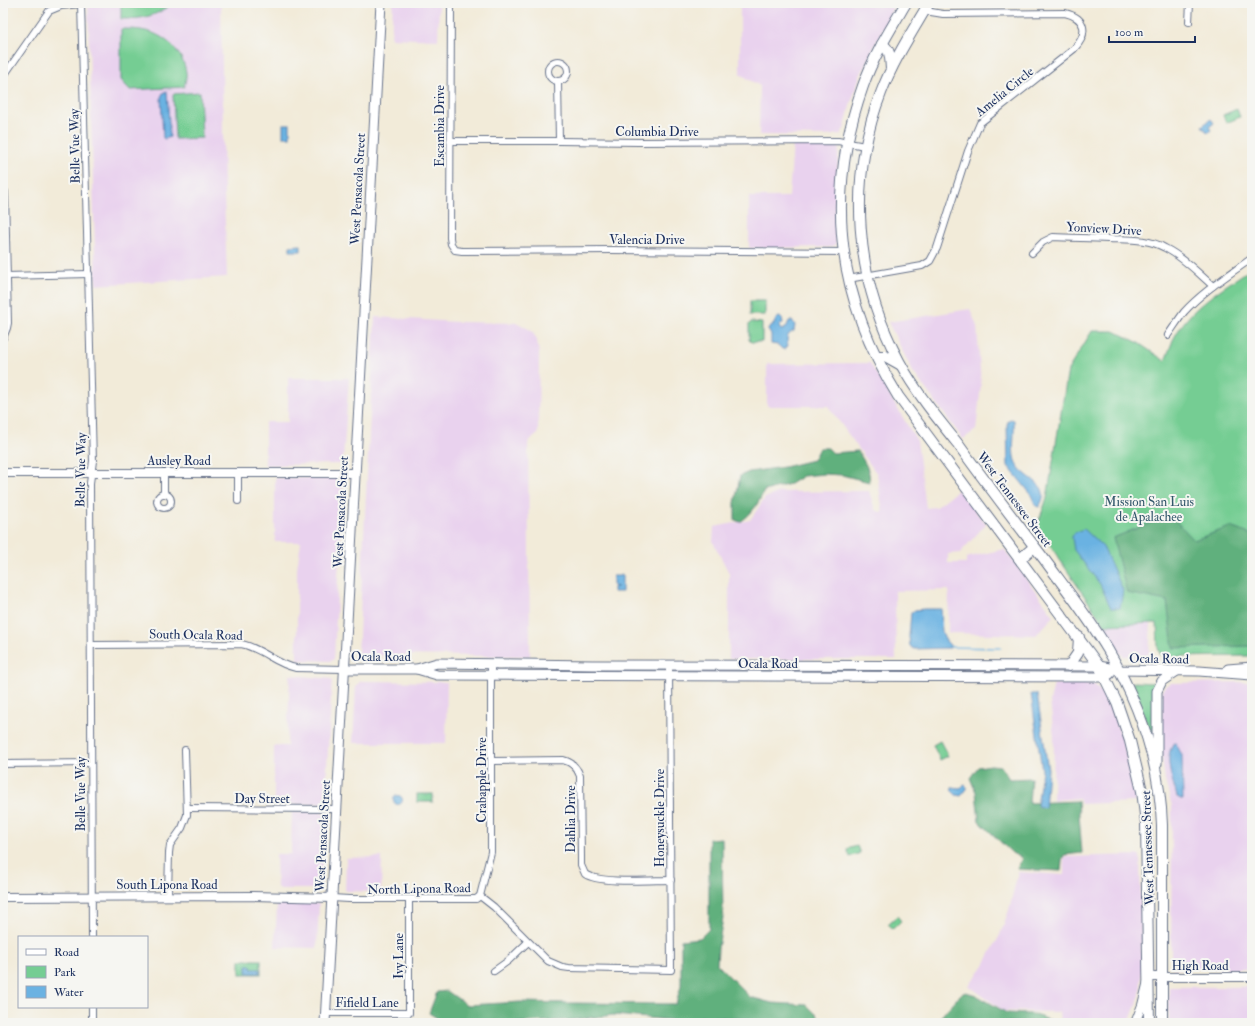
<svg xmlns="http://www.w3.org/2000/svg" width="1255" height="1026" viewBox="0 0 1255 1026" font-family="'IM FELL Double Pica',serif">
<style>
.built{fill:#e9d2ee}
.green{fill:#75cd93;stroke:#487e78}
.forest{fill:#60b07d;stroke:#3e706e}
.water{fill:#6bb2e2;stroke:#4370a0}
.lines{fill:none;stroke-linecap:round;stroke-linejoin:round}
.stream{stroke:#6bb2e2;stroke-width:1.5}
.minor-casing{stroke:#667189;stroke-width:8}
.tertiary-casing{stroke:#667189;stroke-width:10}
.secondary-casing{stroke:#667189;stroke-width:11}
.primary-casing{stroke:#667189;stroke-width:12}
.minor{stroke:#fff;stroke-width:6}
.tertiary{stroke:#fff;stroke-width:8}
.secondary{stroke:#fff;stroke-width:9}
.primary{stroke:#fff;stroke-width:10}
.labels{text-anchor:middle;stroke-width:4;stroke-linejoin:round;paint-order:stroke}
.street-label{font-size:13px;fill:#1b2f5e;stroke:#f6f6f2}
.park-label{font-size:13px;fill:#32566b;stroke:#f6f6f2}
</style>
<rect width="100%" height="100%" fill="#f6f6f2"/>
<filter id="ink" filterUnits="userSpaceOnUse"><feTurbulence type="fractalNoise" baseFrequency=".025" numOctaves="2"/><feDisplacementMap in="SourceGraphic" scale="8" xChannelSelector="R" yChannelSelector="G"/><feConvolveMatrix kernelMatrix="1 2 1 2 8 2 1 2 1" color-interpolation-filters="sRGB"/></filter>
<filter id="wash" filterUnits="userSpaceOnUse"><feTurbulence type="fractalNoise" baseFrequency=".012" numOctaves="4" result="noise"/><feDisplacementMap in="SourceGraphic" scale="16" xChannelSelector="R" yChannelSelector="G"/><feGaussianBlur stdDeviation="0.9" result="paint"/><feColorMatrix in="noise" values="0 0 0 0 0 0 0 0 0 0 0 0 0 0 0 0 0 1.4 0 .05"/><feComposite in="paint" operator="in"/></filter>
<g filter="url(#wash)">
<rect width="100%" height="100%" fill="#f2ebd9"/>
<g class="built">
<polygon points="88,3 221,3 224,196 227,277 96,285"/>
<polygon points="393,3 439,3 438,40 391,38"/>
<polygon points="742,3 895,3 860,76 850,106 845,127 841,134 825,136 759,135 760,86 740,74 740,7"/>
<polygon points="793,143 825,144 836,145 839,148 835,198 836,244 830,247 749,248 749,197 789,197"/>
<polygon points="970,309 977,326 981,385 976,430 963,439 913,372 888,322"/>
<polygon points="375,317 457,322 518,323 532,331 537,340 539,353 538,431 537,435 530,440 528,443 530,656 358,655"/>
<polygon points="870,363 917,441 926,508 936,507 958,490 986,524 960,553 948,554 948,563 966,563 966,558 1004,549 1054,616 1036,635 948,633 949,590 895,591 896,659 729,659 729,573 713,542 714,527 750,520 765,498 780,492 869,491 875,510 883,513 877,474 828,406 767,406 767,364"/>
<polygon points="288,378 349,378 343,460 341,464 265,465 265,422 288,422"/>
<polygon points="275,478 337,478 343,481 334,658 333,660 330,661 297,660 297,568 301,542 275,542"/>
<polygon points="1151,623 1149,653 1145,656 1123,656 1116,649 1104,625"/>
<polygon points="290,675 332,679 325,802 323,803 274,806 274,746 287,746"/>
<polygon points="361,681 447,682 446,743 353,743 356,686"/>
<polygon points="1252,682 1252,969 1177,969 1173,968 1171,965 1172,806 1165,781 1162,756 1162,693 1164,687 1170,683"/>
<polygon points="1054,684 1094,684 1103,694 1114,716 1124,745 1136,802 1081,804 1079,798 1053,800 1054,737 1050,701"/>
<polygon points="292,812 321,812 325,814 321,888 320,889 277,889 276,854 291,854"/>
<polygon points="1140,855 1142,969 1140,995 1129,1023 1060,1023 1059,1012 1004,1011 969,986 984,965 1000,935 1009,910 1018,872 1064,875 1064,857"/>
<polygon points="382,857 381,892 345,891 346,858"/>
<polygon points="278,901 319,904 317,948 275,947 277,904"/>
<rect x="1169" y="987" width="83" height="36"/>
</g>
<g class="green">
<path d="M121 3H172C157 17 141 19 121 19Z"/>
<path d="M121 29C130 29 138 29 146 31 165 35 183 52 186 72 187 76 185 83 184 87L130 90 121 80Z"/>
<polygon points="200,92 202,138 175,139 173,94"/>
<polygon points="1237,109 1240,117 1226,123 1223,115"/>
<path d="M1252 268V656L1165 657 1160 654 1158 648 1157 623 1104 625 1037 526 1047 498 1068 370 1092 331H1114L1137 342 1165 361C1168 354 1170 347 1173 340 1189 307 1223 288 1252 268Z"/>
<rect x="750" y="301" width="15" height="14"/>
<polygon points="751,322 762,323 762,342 751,342 749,340 749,324"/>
<polygon points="1134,682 1155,683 1157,684 1153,739 1132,687 1133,686 1132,683"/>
<polygon points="940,741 948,756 940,760 933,745"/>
<rect x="417" y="794" width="16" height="8"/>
<polygon points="857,846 860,853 850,857 847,849"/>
<polygon points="897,916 901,921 893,929 888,924"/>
<rect x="240" y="960" width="21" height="14"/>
</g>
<g class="forest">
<path d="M819 448H828L833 453 858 451C863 460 872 472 869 482L842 475 824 474 803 476 790 484 764 491C758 504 752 514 740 522L735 520V503L740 476 749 472 784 467 813 460Z"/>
<polygon points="1170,515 1194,540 1230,527 1252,535 1252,646 1173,648 1167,601 1127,593 1113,538"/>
<polygon points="991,765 1001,766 1009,779 1031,778 1029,803 1078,801 1082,853 1064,855 1062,860 1061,871 1017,869 1022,858 1012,853 979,821 976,792 970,778 978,767"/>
<polygon points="722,838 723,918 718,948 717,964 750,997 772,1003 807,1005 825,1023 749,1023 748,1019 701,1016 695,1023 676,1023 671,1020 613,1015 572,1020 510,1023 445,1023 429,1013 437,992 447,991 467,1005 521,1002 566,1003 676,1004 681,986 681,940 700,938 709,929 709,839"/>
<polygon points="966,992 976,995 1007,1013 1031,1014 1053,1021 1054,1022 935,1023 961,994"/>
</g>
<g class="water">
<polygon points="167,92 170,137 165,139 163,138 161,97 163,93"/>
<polygon points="1211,119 1214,123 1209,127 1211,130 1208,133 1202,126"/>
<rect x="283" y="124" width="7" height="13"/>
<polygon points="301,245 301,251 290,251 290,246"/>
<path d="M779 317 782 318 783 323 779 326 780 329 782 330 786 328 789 321H792L795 325 794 331C787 334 786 338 788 346L785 349H782L778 345 771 344V335L768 330 769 327 774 324 776 319Z"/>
<path d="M1011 419 1014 420V423C1015 434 1011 454 1016 463 1025 481 1054 483 1039 507L1036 506 1030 493 1008 466 1007 425 1008 421Z"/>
<polygon points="1084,529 1103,547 1123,590 1120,608 1111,608 1100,584 1074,550 1072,537 1075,532"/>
<polygon points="620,575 622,575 622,592 613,592 613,587 618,587 613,586 613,576 620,576"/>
<path d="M924 609H941C943 622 938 635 950 645V648L914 649 910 646 909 636 911 613 915 610Z"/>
<polygon points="1031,694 1037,694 1048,770 1045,808 1037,806 1042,770"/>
<path d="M1175 742 1182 755 1183 800 1177 797C1173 780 1162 757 1175 742Z"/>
<polygon points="965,785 967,787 967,789 961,796 956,795 951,790 953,787 960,788"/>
<circle cx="398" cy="800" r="4.5"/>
<polygon points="247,965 251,965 251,969 260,969 260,973 247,973"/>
</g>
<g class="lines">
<polyline class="stream" points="950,647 1001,648"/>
</g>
</g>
<g filter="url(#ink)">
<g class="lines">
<g class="minor-casing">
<g id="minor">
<polyline points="81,3 93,461 90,483 92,937"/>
<polyline points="451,3 450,238 451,244 455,250 462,251 611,250 843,252"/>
<polyline points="1189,22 1190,3"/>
<circle cx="558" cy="71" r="10"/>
<polyline points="3,77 49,11 61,6 81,4"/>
<polyline points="558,81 559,141"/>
<polyline points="450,141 559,141 639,142 838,141 865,146"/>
<polyline points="3,187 5,192 8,323 7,328 3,338"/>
<path d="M1032 253 1043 242 1053 237C1071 238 1089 238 1108 239 1127 240 1147 238 1165 248 1183 257 1198 273 1213 286"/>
<polyline points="6,276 89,274"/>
<path d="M848 279 922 266 930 261 937 248 968 151 980 123 1074 49C1089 33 1086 18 1065 13L943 14 925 11"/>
<path d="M1168 335C1173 328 1178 320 1184 312 1203 291 1229 275 1252 258"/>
<polyline points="238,472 238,501"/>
<polyline points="164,473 164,494"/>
<circle cx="164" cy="501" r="7"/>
<path d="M91 645 241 644C262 648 275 664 296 668L344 669"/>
<path d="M491 761 563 760C572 762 577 767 580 776L581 857V865L585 874C599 884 651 880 671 880"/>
<polyline points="3,764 91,763"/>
<polyline points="187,808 337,809"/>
<polyline points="168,896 169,853 170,845 182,828 187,815 185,750"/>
<polyline points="480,896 494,907 548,961 562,967 569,968 671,970 669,665"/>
<polyline points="480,896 491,852 491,663"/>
<polyline points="332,898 349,899 476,899 480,896"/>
<polyline points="494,971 508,961 528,942"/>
<polyline points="92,1007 92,1023"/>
<polyline points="325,1013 409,1013 409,899"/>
</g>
</g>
<g class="tertiary-casing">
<g id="tertiary">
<polyline points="3,473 355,473"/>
<polyline points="3,897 253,896 332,898"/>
<polyline points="1135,1023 1142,1005 1149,977 1252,977"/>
</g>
</g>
<g class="secondary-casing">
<g id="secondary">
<polyline points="344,669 417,669 437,663 592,665 1099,666 1119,670 1199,671 1252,675"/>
<polyline points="417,669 437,675 1092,677 1105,677 1110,674"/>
<polyline points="1228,669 1252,667"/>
<polyline points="1157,764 1157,691 1162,681 1177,671"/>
<polyline points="325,1023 381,3"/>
</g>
</g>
<g class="primary-casing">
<g id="primary">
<path d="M906 3C890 30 873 57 863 86 824 195 837 298 898 396L1099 666 1117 703 1130 741 1142 791 1146 823 1149 1023"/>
<path d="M929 3C912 32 893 61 881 93 847 180 855 279 899 361 915 391 937 418 958 444 986 483 1015 521 1044 559 1066 589 1089 618 1108 650 1139 703 1160 763 1162 825V1023"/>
<path d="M882 44C891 50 890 58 891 69"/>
<polyline points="876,356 885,356 901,365"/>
<polyline points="1020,559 1034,547"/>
<polyline points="1069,666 1078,653 1079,637"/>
</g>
</g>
<use href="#minor" class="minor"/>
<use href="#tertiary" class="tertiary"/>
<use href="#secondary" class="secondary"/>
<use href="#primary" class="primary"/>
</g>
</g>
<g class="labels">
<g class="street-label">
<text transform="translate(1004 91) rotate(-39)" y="5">Amelia Circle</text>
<text transform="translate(439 126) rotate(-90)" y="5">Escambia Drive</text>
<text x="657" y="136">Columbia Drive</text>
<text transform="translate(74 146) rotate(-91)" y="5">Belle Vue Way</text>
<text transform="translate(357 189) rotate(-87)" y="5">West Pensacola Street</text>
<text transform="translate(1104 228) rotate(3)" y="5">Yonview Drive</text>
<text x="647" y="244">Valencia Drive</text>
<text x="179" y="465">Ausley Road</text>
<text transform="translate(80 470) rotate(-89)" y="5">Belle Vue Way</text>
<text transform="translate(1015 499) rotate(53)" y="5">West Tennessee Street</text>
<text transform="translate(340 512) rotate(-87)" y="5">West Pensacola Street</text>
<text transform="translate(196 634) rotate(1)" y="5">South Ocala Road</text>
<text x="381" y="661">Ocala Road</text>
<text transform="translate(1159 658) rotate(1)" y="5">Ocala Road</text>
<text x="768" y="668">Ocala Road</text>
<text transform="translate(481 780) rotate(-90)" y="5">Crabapple Drive</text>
<text transform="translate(80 794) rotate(-90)" y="5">Belle Vue Way</text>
<text x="262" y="803">Day Street</text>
<text transform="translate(659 818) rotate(-90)" y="5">Honeysuckle Drive</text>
<text transform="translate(570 819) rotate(-90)" y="5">Dahlia Drive</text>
<text transform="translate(322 836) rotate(-87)" y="5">West Pensacola Street</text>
<text transform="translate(1147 848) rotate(-92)" y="5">West Tennessee Street</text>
<text x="167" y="889">South Lipona Road</text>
<text transform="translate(419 888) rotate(-1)" y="5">North Lipona Road</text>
<text transform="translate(398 956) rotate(-90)" y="5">Ivy Lane</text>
<text x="1200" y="970">High Road</text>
<text x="367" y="1007">Fifield Lane</text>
</g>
<g class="park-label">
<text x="1149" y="506">Mission San Luis<tspan x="1149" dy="15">de Apalachee</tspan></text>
</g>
</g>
<rect width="1255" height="1026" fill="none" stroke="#f6f6f2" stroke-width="16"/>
<rect x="18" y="936" width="130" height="72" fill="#f6f6f2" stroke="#9ea6b7"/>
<rect x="26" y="949" width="20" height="6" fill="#ffffff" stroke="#9ea6b7"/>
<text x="54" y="956" font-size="12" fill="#1b2f5e">Road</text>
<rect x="26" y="966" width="20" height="12" fill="#75cd93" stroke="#9ea6b7"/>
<text x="54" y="976" font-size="12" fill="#1b2f5e">Park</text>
<rect x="26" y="986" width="20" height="12" fill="#6bb2e2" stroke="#9ea6b7"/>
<text x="54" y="996" font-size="12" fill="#1b2f5e">Water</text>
<path d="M1109 36v6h86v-6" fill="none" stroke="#1b2f5e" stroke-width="2"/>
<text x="1115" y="36" font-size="12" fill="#1b2f5e" stroke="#f6f6f2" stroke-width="3" paint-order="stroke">100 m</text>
</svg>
